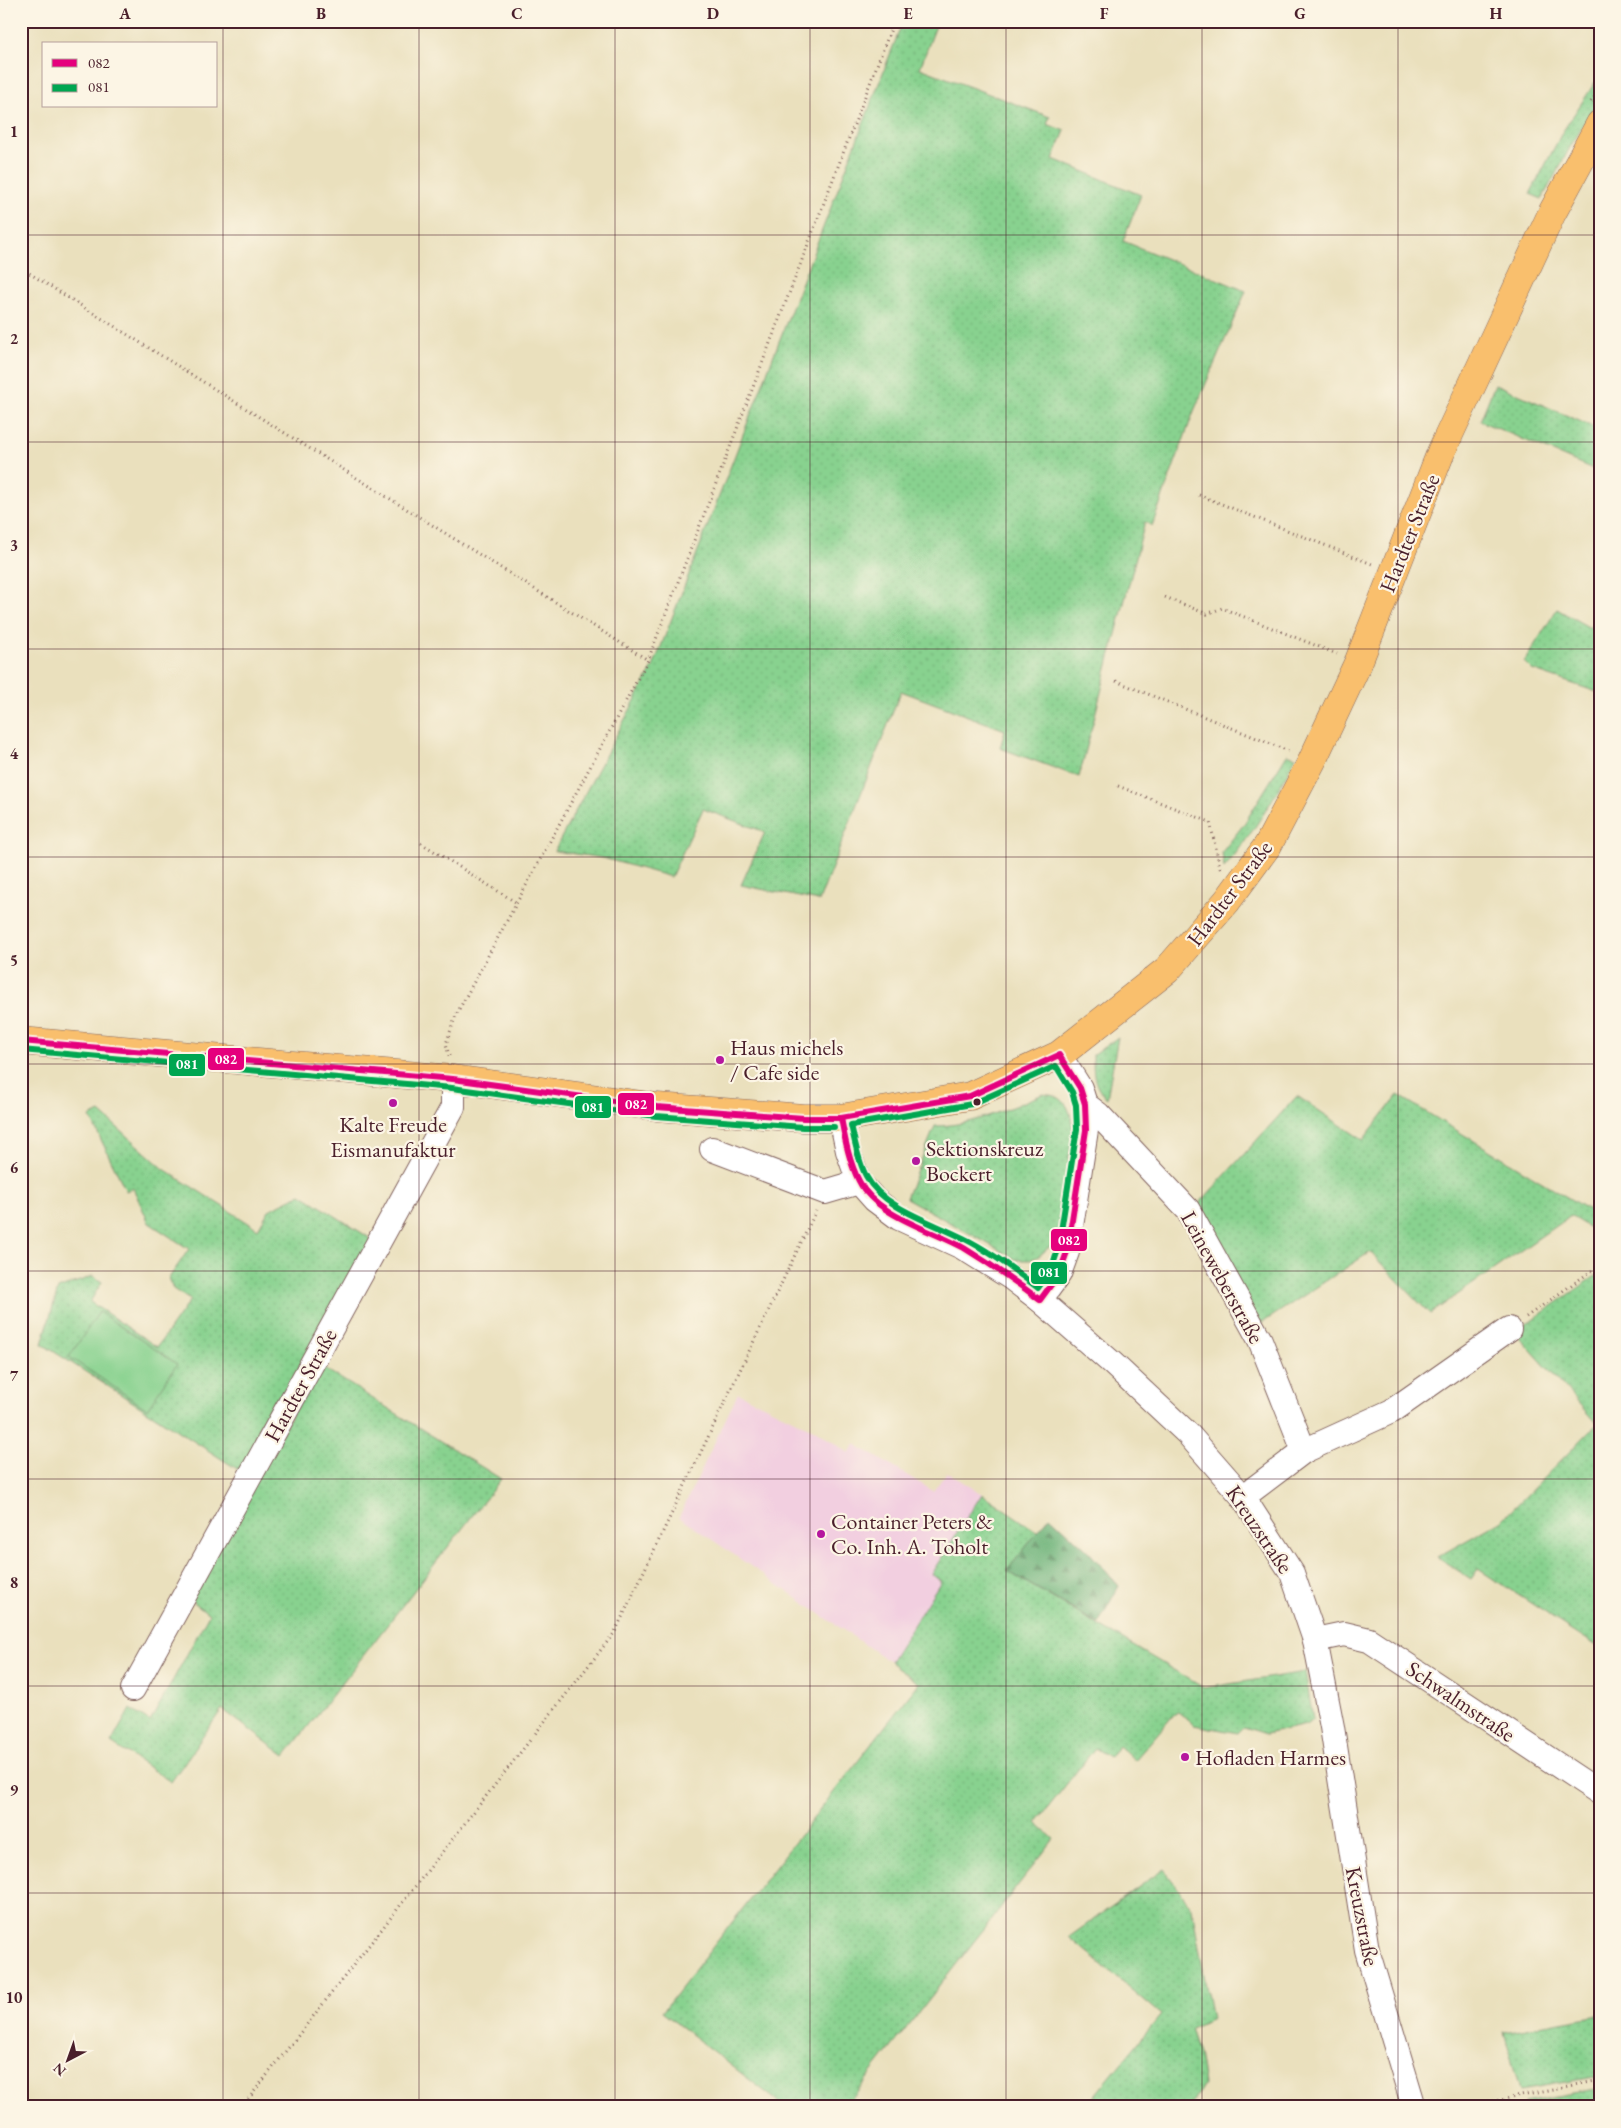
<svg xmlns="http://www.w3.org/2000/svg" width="1621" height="2128" viewBox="0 0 1621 2128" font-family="'EB Garamond',serif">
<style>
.built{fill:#f2cfe0}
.grass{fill:url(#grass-dots);stroke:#69785d}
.forest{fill:url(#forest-firs);stroke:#5c6a52}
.garden{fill:#88d28f;stroke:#69785d}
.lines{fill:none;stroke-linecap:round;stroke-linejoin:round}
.minor-casing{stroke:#82635e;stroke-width:26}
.major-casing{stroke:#82635e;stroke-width:29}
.path{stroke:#82635e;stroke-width:3;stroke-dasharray:1 4;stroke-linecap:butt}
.minor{stroke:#fff;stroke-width:24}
.major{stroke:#f9bf6d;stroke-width:28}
.bus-1-casing{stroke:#fcf5e5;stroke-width:10}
.bus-2-casing{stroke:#fcf5e5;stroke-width:10}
.bus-1{stroke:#e5007d;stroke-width:6}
.bus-2{stroke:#00a651;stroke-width:6}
.grid{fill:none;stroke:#4a1f2b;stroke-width:1;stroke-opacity:0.55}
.poi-dot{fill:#b5179e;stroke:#fcf5e5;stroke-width:2}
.bus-dot{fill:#4a1f2b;stroke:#fcf5e5;stroke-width:2}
.labels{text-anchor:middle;stroke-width:4.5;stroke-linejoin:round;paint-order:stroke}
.street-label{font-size:22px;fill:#4a1f2b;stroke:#fcf5e5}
.poi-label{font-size:22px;fill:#4a1f2b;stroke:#fcf5e5;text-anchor:start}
.line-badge{stroke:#fcf5e5;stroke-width:2}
.badge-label{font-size:14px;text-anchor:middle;font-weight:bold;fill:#fff}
.neatline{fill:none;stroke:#4a1f2b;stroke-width:2}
.grid-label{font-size:16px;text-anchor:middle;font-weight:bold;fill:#4a1f2b}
</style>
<defs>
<pattern id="grass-dots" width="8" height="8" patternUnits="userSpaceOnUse" patternTransform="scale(1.25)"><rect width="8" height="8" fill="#88d28f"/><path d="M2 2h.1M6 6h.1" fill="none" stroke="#77b47c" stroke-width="1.8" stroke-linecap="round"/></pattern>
<pattern id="forest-firs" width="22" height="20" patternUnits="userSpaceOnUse" patternTransform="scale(1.25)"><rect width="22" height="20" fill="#6eb47a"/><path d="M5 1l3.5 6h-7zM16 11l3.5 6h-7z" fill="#5c9264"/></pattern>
</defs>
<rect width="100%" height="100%" fill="#fcf5e5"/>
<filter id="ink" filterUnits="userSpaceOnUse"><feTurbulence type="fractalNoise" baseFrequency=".02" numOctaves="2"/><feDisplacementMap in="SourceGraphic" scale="10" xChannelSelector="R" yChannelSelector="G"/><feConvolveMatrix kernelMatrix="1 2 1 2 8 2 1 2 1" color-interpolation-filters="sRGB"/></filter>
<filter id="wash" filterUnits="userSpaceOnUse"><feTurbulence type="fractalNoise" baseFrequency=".0096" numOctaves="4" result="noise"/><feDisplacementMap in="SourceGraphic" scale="20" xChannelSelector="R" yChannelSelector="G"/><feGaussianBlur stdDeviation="1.12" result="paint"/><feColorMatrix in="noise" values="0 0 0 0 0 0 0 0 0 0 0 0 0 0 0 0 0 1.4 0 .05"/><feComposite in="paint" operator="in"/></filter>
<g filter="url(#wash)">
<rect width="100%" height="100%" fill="#eae0bd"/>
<polygon class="built" points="738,1393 815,1430 849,1453 855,1444 933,1491 947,1472 982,1494 932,1574 941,1581 890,1662 679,1517"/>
<g class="grass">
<polygon points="903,21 937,23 920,68 1050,117 1047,124 1065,131 1053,159 1141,195 1123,241 1246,291 1194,411 1152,526 1145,522 1079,777 1000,748 1005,730 901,691 819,901 741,885 765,832 703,809 671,877 603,858 554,851 653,667"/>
<polygon points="1600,75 1600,100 1573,142 1542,199 1530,194 1563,131"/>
<polygon points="1495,384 1600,430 1600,472 1480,421"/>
<polygon points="1557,609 1590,628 1600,611 1600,693 1532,670 1524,662"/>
<path d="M1287 754 1296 757C1275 797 1253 834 1224 868L1222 852 1244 824Z"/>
<path d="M1118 1037 1107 1098C1093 1088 1093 1071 1093 1055Z"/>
<path d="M1043 1094C1047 1095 1055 1095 1059 1098 1070 1104 1072 1120 1073 1132L1058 1235 1054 1243 1039 1256 1030 1260H1017L906 1198 935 1126C972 1126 1009 1108 1043 1094Z"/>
<polygon points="1398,1095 1600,1217 1600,1234 1570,1216 1430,1314 1370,1252 1259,1325 1195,1208 1297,1096 1363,1140"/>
<polygon points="100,1112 164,1169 258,1229 269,1210 301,1194 373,1240 245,1474 42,1344 58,1289 93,1276 102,1282 90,1302 157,1347 190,1300 173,1289 169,1278 189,1249 149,1223 133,1188 126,1191 90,1117"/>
<polygon points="1600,1273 1600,1648 1478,1569 1471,1579 1437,1557 1501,1521 1597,1424 1515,1332"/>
<polygon points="319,1365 501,1479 285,1756 222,1709 171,1782 111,1743 130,1709 150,1722 209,1614 190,1599"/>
<polygon points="982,1494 1038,1532 1007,1571 1204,1688 1305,1672 1313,1719 1306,1725 1266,1734 1244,1727 1238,1733 1194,1725 1177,1711 1135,1760 1119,1746 1109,1757 1095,1748 1036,1823 1054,1839 845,2107 785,2107 662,2012 919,1683 890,1662 941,1581 931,1574"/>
<polygon points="1164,1869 1192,1908 1212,2019 1191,2029 1199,2053 1204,2084 1190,2107 1099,2107 1090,2101 1161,2015 1069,1937"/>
<polygon points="1600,2015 1600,2076 1520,2090 1504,2032"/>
<polygon points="1600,2088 1600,2107 1525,2107 1524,2102"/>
</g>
<polygon class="forest" points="1050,1516 1088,1551 1119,1586 1098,1624 1007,1571"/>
<polygon class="garden" points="99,1312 177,1364 147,1409 69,1357"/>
</g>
<g filter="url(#ink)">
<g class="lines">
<g class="minor-casing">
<g id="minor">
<polyline points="1085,1104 1098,1114 1188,1210 1260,1340 1304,1451"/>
<polyline points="841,1118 848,1151 859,1182 875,1200 899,1218 962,1247 1010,1277 1040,1300 1112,1363 1188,1434 1243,1497 1292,1573 1315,1640 1332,1727 1367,1950 1414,2107"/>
<polyline points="712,1149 825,1192 859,1182"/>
<polyline points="1040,1300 1059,1274 1067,1252 1086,1130 1085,1104 1080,1088 1059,1055"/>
<polyline points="1243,1497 1304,1451 1392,1411 1509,1329"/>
<polyline points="1315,1640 1344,1634 1369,1640 1600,1793"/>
<polyline points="133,1689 453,1107 453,1079"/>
</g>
</g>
<g class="major-casing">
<polyline id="major" points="21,1041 453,1079 657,1107 804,1118 841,1118 970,1096 1059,1055 1167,970 1227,901 1268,845 1312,761 1358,663 1441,452 1552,213 1600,124"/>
</g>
<g class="path">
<polyline points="1591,102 1600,88"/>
<polyline points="21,268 648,660"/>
<polyline points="1199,495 1372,564"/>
<polyline points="1165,597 1207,614 1222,608 1337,654"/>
<polyline points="1116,681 1291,752"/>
<polyline points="1118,786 1210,822 1221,872"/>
<polyline points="421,843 517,903"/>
<polyline points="449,1056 446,1044 456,1015 648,660 894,21"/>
<polyline points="1526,1317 1600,1265"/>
<polyline points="242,2107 615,1632 816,1211"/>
<polyline points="1463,2107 1600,2081"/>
</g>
<use href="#minor" class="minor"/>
<use href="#major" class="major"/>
<g class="bus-1-casing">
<g id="bus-1">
<polyline points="21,1041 453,1079 657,1107 804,1118 841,1118"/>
<path d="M1059 1055 1080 1088 1085 1104 1086 1130 1067 1252 1059 1274 1040 1300C1015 1281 990 1264 964 1248 932 1230 876 1216 859 1181 849 1162 845 1139 841 1118L970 1096Z"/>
</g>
</g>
<g class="bus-2-casing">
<g id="bus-2">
<polyline points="21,1050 452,1088 656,1116 803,1127 834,1127"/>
<path d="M1056 1066 1072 1092 1076 1105 1077 1129 1058 1250 1051 1270 1038 1288C1015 1270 991 1252 965 1239 935 1223 883 1209 866 1176 858 1161 855 1142 851 1125L972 1104Z"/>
</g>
</g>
<use href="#bus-1" class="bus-1"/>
<use href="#bus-2" class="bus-2"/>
</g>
</g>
<path class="grid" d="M223 21V2107M419 21V2107M615 21V2107M810 21V2107M1006 21V2107M1202 21V2107M1398 21V2107M21 235H1600M21 442H1600M21 649H1600M21 857H1600M21 1064H1600M21 1271H1600M21 1479H1600M21 1686H1600M21 1893H1600"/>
<g class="poi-dot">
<circle cx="720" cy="1060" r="5"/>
<circle cx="393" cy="1103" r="5"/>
<circle cx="916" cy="1161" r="5"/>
<circle cx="821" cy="1534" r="5"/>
<circle cx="1185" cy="1757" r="5"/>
</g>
<circle class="bus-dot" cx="977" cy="1102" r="4.5"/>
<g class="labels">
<g class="street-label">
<text transform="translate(1409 533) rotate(-68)" y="8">Hardter Straße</text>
<text transform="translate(1229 893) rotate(-53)" y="8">Hardter Straße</text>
<text transform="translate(1223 1277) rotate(61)" y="8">Leineweberstraße</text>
<text transform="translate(300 1385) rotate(-61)" y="8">Hardter Straße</text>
<text transform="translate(1260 1529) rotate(56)" y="8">Kreuzstraße</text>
<text transform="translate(1461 1701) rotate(34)" y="8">Schwalmstraße</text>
<text transform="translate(1363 1916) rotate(79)" y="8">Kreuzstraße</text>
</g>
<g class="poi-label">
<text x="730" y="1055">Haus michels<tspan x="730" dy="25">/ Cafe side</tspan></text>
<text x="393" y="1132" text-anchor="middle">Kalte Freude<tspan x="393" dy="25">Eismanufaktur</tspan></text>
<text x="926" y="1156">Sektionskreuz<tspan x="926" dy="25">Bockert</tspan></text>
<text x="831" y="1529">Container Peters &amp;<tspan x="831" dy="25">Co. Inh. A. Toholt</tspan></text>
<text x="1195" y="1765">Hofladen Harmes</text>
</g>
</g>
<g class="line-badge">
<rect x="207" y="1047" width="38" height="24" rx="5" fill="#e5007d"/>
<rect x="168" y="1053" width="38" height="24" rx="5" fill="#00a651"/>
<rect x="617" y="1092" width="38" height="24" rx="5" fill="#e5007d"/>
<rect x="574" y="1095" width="38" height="24" rx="5" fill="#00a651"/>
<rect x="1050" y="1228" width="38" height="24" rx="5" fill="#e5007d"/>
<rect x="1030" y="1261" width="38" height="24" rx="5" fill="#00a651"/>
</g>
<g class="badge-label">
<text x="226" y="1064">082</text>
<text x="187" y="1069">081</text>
<text x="636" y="1109">082</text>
<text x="593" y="1112">081</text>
<text x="1069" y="1245">082</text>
<text x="1049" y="1277">081</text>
</g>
<rect width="1621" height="2128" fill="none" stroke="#fcf5e5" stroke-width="55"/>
<rect x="42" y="42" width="175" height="65" fill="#fcf5e5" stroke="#b59f9b"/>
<rect x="52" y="59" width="25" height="8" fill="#e5007d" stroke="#b59f9b"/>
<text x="88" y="68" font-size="15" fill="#4a1f2b">082</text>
<rect x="52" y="84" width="25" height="8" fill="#00a651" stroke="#b59f9b"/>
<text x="88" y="92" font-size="15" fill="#4a1f2b">081</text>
<g transform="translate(68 2060) rotate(221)" stroke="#fcf5e5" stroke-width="4" paint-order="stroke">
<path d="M0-4L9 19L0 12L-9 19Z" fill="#4a1f2b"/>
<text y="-8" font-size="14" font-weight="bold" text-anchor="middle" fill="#4a1f2b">N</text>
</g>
<rect x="28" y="28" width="1566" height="2072" class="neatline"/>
<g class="grid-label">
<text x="125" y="19">A</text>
<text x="321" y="19">B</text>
<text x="517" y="19">C</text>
<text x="713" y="19">D</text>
<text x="908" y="19">E</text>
<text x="1104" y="19">F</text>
<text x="1300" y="19">G</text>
<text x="1496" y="19">H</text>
<text x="14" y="137">1</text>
<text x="14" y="344">2</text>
<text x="14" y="551">3</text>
<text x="14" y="759">4</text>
<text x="14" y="966">5</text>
<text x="14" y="1173">6</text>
<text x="14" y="1381">7</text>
<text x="14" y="1588">8</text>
<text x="14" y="1795">9</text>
<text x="14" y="2003">10</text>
</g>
</svg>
